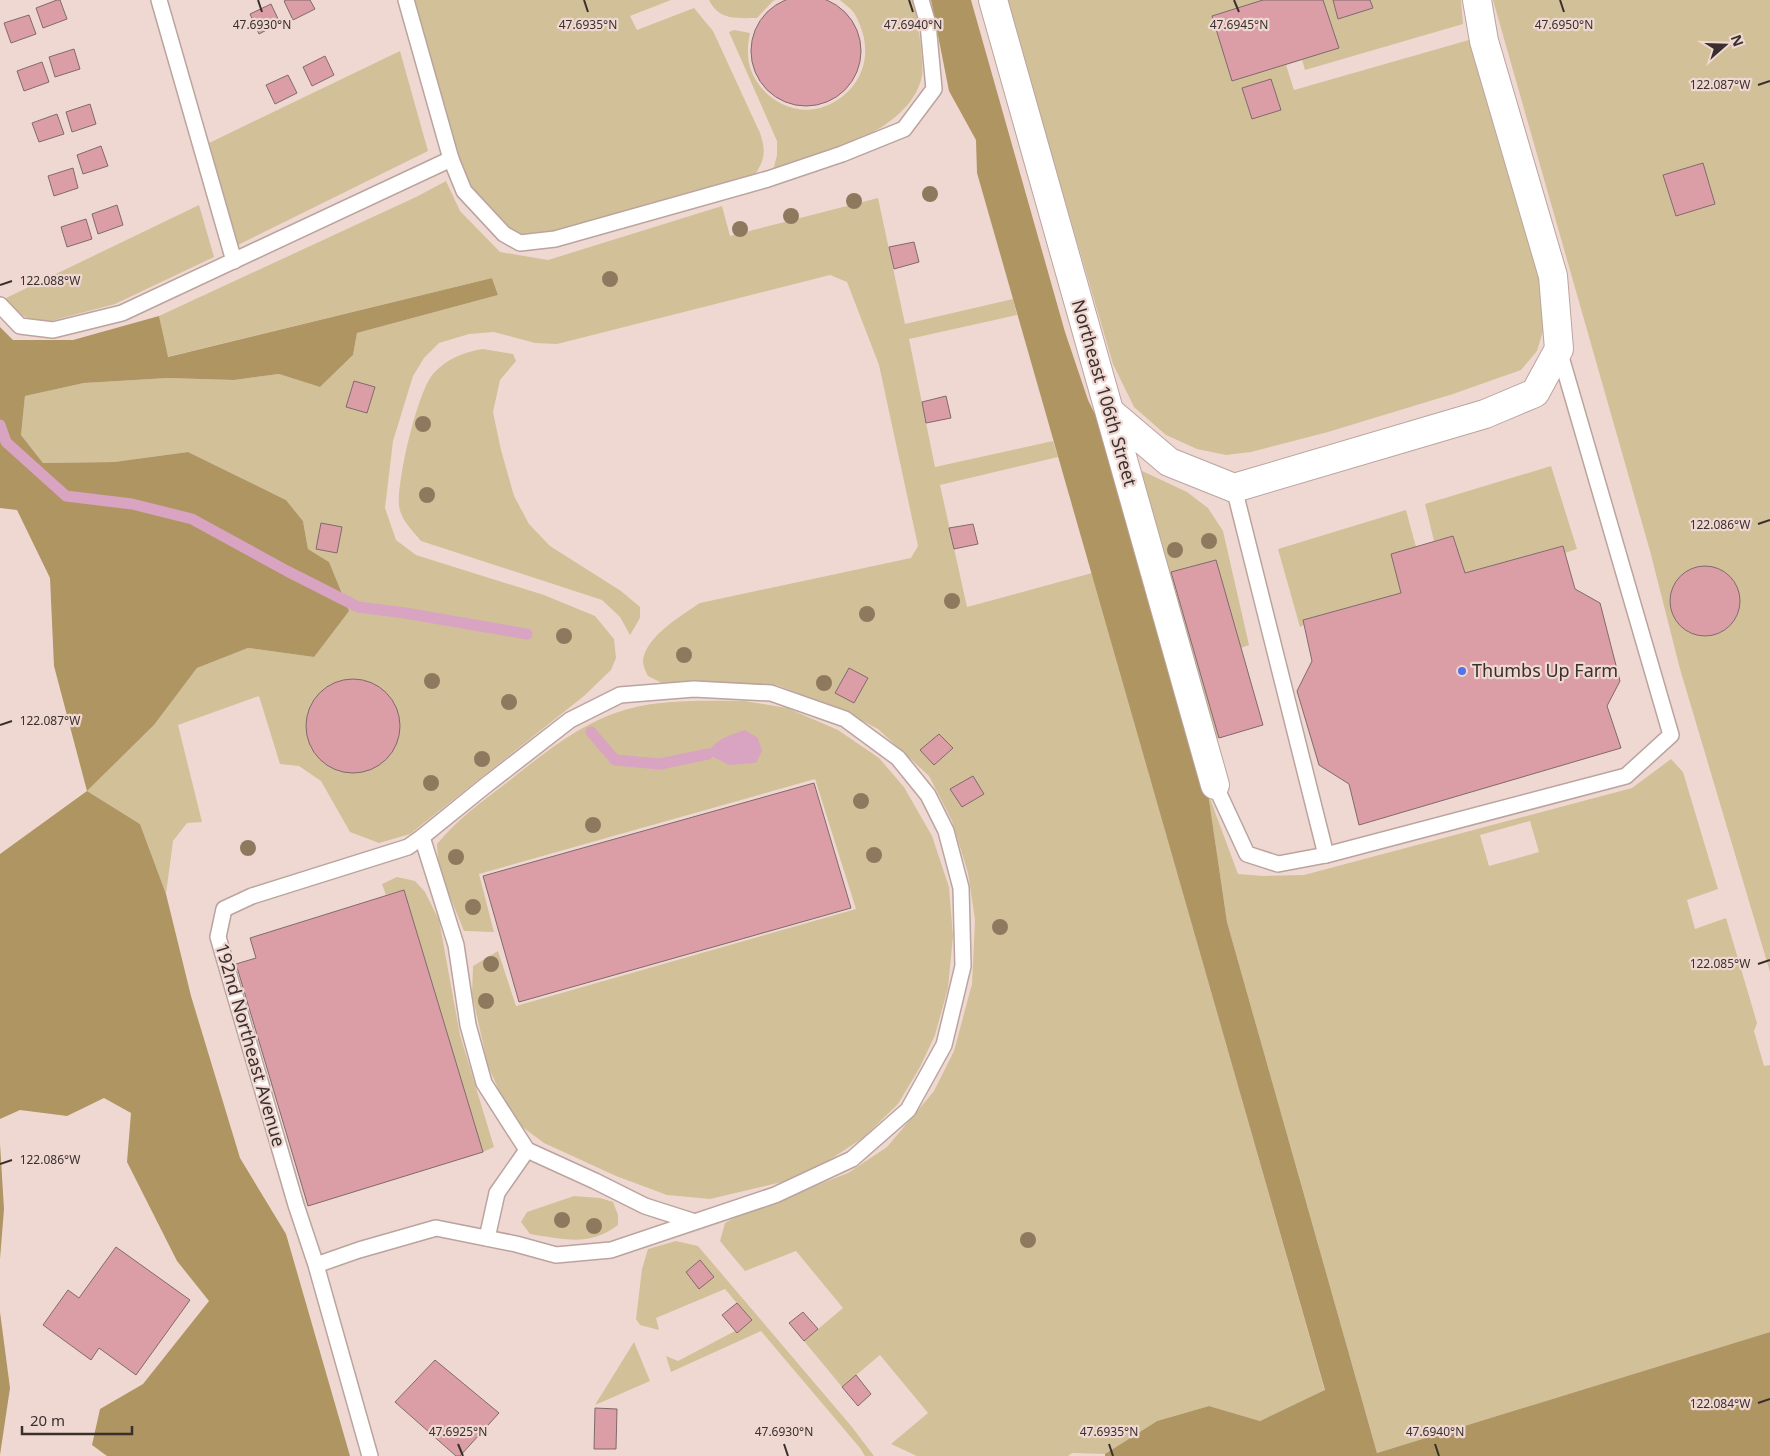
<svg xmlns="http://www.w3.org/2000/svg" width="1770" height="1456" viewBox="0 0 1770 1456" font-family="'Noto Sans',sans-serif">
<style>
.green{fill:#d2c099;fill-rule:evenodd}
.forest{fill:#ae9562}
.water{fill:#d9a3c2}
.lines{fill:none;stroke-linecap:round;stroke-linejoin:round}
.stream{stroke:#d9a3c2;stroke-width:11}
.building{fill:#db9da6;stroke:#806a6d}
.lane-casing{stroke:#bba49e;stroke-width:18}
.street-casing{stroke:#bba49e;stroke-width:30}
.lane{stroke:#fff;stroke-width:15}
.street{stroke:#fff;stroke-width:28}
.tree{fill:#8e795e}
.ticks{fill:none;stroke:#392f2d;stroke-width:2}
.poi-dot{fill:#5174e8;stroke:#f0d8d2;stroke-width:2}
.labels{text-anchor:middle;stroke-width:4.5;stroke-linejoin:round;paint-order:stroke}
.street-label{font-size:18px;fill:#392f2d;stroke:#f0d8d2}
.poi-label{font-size:18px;fill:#392f2d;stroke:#f0d8d2;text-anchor:start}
.ticks-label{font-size:12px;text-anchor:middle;fill:#392f2d;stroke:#f0d8d2;stroke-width:4.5;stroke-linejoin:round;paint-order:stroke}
</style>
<rect width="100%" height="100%" fill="#f0d8d2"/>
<g class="green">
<path d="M411 0H671L630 16 637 30 694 8 713 31 760 133C767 153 764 161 753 178L517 243 477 200 455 150Z"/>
<path d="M709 0H776L773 1 757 18C738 18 719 21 709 0Z"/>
<path d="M840 0H914C917 20 921 40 922 61 922 65 923 71 922 76 910 133 821 154 773 171L777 155V141L729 32 734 30 750 33C748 43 747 53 749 63 756 95 792 118 823 107 859 94 875 58 859 23 858 20 856 16 854 13 851 8 844 4 840 0Z"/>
<polygon points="1006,0 1461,0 1463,24 1305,70 1302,60 1286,65 1294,90 1469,40 1539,274 1543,308 1543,331 1537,351 1521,370 1453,394 1328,432 1251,452 1226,455 1197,449 1166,435 1134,407 1113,364"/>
<polygon points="1493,0 1770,0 1770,972 1680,669 1650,551"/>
<polygon points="400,51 428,151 238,245 209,143"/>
<path d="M446 181 460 211 500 252 548 260 722 206 730 236 878 198 905 324 1013 299 1017 315 909 339 935 467 1053 441 1058 457 940 485 967 607 1092 573 1325 1391 1260 1421 1209 1406 1157 1421 1105 1454 1072 1453 1068 1456H917L891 1444 928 1413 880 1355 842 1387 804 1341 843 1308 796 1251 745 1271 720 1241 725 1223 740 1215 848 1173 887 1147 934 1091 954 1051 972 984 975 920 968 873 952 821 929 776 878 729 842 710 777 685 662 683 648 676C646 672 643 666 643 661 645 637 682 615 700 603L911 558 918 546 879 365 847 282 830 275 557 344 535 343 494 332 469 334 439 343 424 358 413 376 393 441 385 508 396 540 416 555 544 595 595 616 614 639 616 658 611 670 584 696 410 834 379 843 350 832 321 781 299 766 280 764 259 696 178 725 202 822 187 823 173 841 166 894 140 824 87 791 154 725 197 668 248 648 314 657 329 562 308 549 303 521 286 500 188 452 114 462 43 463 21 435 25 396 84 383 168 378 234 380 279 374 320 387 353 355 357 333 498 295 492 278 167 357 159 316 416 197Z"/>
<polygon points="199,205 214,257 115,304 51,321 32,320 17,313 11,307 6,298"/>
<path d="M483 349 513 354 516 361 500 380 493 412 501 450 514 496 529 524 550 546 621 591 640 607V618L630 635 620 617 602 600 421 541C412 530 401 520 399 506 397 480 417 393 433 374 446 359 464 352 483 349Z"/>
<polygon points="1551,466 1577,549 1565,553 1562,546 1465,573 1453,536 1434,541 1425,504"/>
<polygon points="1140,470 1187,492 1208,508 1223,531 1249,645 1241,648 1216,560 1171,573 1219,738 1209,742"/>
<polygon points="1406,510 1416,547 1391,554 1401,593 1303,620 1304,625 1300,627 1278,549"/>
<path d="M745 701 787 708 838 730 879 758 904 787 932 836 949 887 953 936 948 988 935 1035 920 1067 898 1104 863 1138 823 1164 782 1182 710 1199 667 1195 616 1176 544 1143 521 1126 502 1097 488 1066 472 994 473 966 498 951 516 1006 856 909 815 779 479 874 494 932 464 931 439 870 437 844C458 819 480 803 505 784 543 754 581 722 628 709 666 699 706 701 745 701Z"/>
<path d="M1671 759 1683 772 1718 889 1687 900 1695 929 1726 918 1757 1023 1754 1031 1764 1066 1770 1065V1332L1377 1453 1227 922 1208 793 1238 874 1264 876 1304 875 1632 788ZM1530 821 1539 852 1489 866 1480 835Z"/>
<polygon points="397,877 415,881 425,892 439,920 460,1035 494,1147 483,1152 404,890 386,895 382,884"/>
<path d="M574 1196 600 1198 613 1202 618 1215V1225C590 1247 562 1239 530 1234L521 1222 527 1212Z"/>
<polygon points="676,1241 698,1246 852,1427 874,1456 865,1456 860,1448 761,1331 671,1372 666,1356 678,1361 735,1331 737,1332 751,1320 725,1289 656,1318 659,1330 640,1325 636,1319 642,1269 648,1249"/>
<polygon points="634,1342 650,1381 595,1405"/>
</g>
<g class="forest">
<polygon points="931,0 971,0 1065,332 1088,400 1109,443 1129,532 1208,793 1227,922 1377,1453 1770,1332 1770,1456 1105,1456 1105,1454 1157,1421 1209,1406 1260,1421 1325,1390 977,173 976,140 949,91"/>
<polygon points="492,278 498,295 357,333 353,355 320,387 279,374 234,380 168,378 84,383 25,396 21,435 43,463 114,462 188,452 286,500 303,521 308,549 329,562 349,611 314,657 248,648 197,668 154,725 87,791 140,824 166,894 191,996 240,1158 286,1234 350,1456 107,1456 92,1445 100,1409 143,1384 209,1301 177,1261 127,1162 131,1113 104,1098 67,1116 20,1110 0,1119 0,854 87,791 54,666 50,578 17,510 0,508 0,327 13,340 73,340 159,316 168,357"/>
<polygon points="0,1144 4,1209 0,1259"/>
<polygon points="0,1312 10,1388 0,1455"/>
</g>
<path class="water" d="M745 730 758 738 762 751 756 763 729 765 708 754C714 739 731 735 745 730Z"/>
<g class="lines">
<g class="stream">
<polyline points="0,425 6,442 66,496 132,504 192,519 287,571 358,607 405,613 527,634"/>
<polyline points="591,732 615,760 660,764 708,754"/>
</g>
</g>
<g class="building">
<circle cx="806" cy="51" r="55"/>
<polygon points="57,0 60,0 67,19 43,28 36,8"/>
<polygon points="286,0 310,0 315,9 293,20 284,1"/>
<polygon points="1263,0 1323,0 1339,48 1232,81 1212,16"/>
<polygon points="1333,0 1370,0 1373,8 1338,19"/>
<polygon points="271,4 280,23 259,34 250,14"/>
<polygon points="29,15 36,34 11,43 4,23"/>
<polygon points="74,49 80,69 55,77 49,57"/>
<polygon points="325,56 334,75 312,86 303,67"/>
<polygon points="42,62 49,82 24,91 17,71"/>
<polygon points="288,75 297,93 275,104 266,85"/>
<polygon points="1271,79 1281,110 1252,119 1242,88"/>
<polygon points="90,104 96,124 72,132 66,112"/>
<polygon points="57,114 64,134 39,142 32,123"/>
<polygon points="101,146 108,166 83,174 77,155"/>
<polygon points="1703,163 1715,204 1676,216 1663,175"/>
<polygon points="73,168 78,188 54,196 48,176"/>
<polygon points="117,205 123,225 98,234 92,214"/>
<polygon points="86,219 92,239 67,247 61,227"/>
<polygon points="914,242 919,262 894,269 889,247"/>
<polygon points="354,381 375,387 367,413 346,407"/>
<polygon points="946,396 951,418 926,423 922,402"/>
<polygon points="321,523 342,527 337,553 316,549"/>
<polygon points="973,524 978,544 954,549 949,528"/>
<polygon points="1453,536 1465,573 1563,546 1575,589 1600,603 1620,681 1607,706 1621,748 1359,825 1349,784 1319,765 1297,691 1312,661 1303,620 1401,593 1391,554"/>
<polygon points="1216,560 1263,725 1219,738 1171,572"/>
<circle cx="1705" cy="601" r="35"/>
<polygon points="849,668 868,678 854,703 835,693"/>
<circle cx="353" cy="726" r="47"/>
<polygon points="939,734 953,748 934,765 920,750"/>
<polygon points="973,776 984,794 962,807 950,789"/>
<polygon points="814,783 851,908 519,1002 483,876"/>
<polygon points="404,890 483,1152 308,1206 236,964 256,958 250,938"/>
<polygon points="116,1247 190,1300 136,1375 99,1348 91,1360 43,1325 68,1290 79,1298"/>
<polygon points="700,1260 714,1277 699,1289 686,1272"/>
<polygon points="737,1303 752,1320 737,1333 722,1315"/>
<polygon points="803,1312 818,1329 804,1341 789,1323"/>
<polygon points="435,1360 499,1413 460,1456 456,1456 395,1402"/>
<polygon points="856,1375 871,1394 858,1406 842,1387"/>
<polygon points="595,1408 617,1409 616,1449 594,1449"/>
</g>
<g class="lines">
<g class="lane-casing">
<g id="lane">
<polyline points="159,0 234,261"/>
<polyline points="406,0 451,159 464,191 504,234 520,243 555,239 768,179 842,154 904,129 934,89 928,24 921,0"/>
<polyline points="0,305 20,326 53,330 122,313 451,159"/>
<polyline points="1234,488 1326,855"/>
<polyline points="1215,785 1247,854 1278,864 1326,855 1626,776 1671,735 1559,350"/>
<polyline points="422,837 456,945 468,1025 484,1083 527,1150 595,1181 645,1206 692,1221"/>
<polyline points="487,1238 497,1193 527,1150"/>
<polyline points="316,1265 359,1250 436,1228 516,1244 556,1255 611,1250 775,1195 852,1159 908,1110 944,1045 963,966 961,888 946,831 928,795 898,758 845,719 771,693 694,689 620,695 570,720 485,786 422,837 408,847 252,896 224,909 218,937 296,1205 316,1265 370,1456"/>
</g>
</g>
<g class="street-casing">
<g id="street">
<polyline points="993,0 1215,785"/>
<polyline points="1110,412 1169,462 1234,488 1485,414 1535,393 1559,349 1553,276 1484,41 1477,0"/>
</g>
</g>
<use href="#lane" class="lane"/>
<use href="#street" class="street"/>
</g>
<g class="tree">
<circle cx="930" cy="194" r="8"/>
<circle cx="854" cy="201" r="8"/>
<circle cx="791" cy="216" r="8"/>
<circle cx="740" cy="229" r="8"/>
<circle cx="610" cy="279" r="8"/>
<circle cx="423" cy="424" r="8"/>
<circle cx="427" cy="495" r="8"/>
<circle cx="1209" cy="541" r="8"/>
<circle cx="1175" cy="550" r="8"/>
<circle cx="952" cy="601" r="8"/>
<circle cx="867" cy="614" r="8"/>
<circle cx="564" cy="636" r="8"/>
<circle cx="684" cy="655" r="8"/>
<circle cx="432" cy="681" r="8"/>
<circle cx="824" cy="683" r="8"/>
<circle cx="509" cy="702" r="8"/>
<circle cx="482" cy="759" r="8"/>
<circle cx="431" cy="783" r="8"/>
<circle cx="861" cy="801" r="8"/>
<circle cx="593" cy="825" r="8"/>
<circle cx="248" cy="848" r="8"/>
<circle cx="874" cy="855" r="8"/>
<circle cx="456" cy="857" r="8"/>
<circle cx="473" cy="907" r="8"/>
<circle cx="1000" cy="927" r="8"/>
<circle cx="491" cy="964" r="8"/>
<circle cx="486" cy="1001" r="8"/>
<circle cx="562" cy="1220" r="8"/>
<circle cx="594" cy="1226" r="8"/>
<circle cx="1028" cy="1240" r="8"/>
</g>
<path class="ticks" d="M258 0 262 12M584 0 588 12M909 0 913 12M1234 0 1239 12M1560 0 1564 12M1758 85 1770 81M0 285 12 281M1758 524 1770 520M0 725 12 721M1758 964 1770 960M0 1164 12 1160M1758 1403 1770 1399M458 1444 463 1456M784 1444 788 1456M1109 1444 1113 1456M1435 1444 1439 1456"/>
<circle class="poi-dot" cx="1462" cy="671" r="5"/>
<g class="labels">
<g class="street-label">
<text transform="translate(1104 393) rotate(74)" y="6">Northeast 106th Street</text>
<text transform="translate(250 1045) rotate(74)" y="6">192nd Northeast Avenue</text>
</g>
<g class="poi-label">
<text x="1472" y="677">Thumbs Up Farm</text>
</g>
</g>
<g class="ticks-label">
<text x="262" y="29">47.6930°N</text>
<text x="1239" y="29">47.6945°N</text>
<text x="1564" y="29">47.6950°N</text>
<text x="588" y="29">47.6935°N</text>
<text x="913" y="29">47.6940°N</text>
<text x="1720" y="89">122.087°W</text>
<text x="50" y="285">122.088°W</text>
<text x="1720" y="529">122.086°W</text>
<text x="50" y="725">122.087°W</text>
<text x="1720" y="968">122.085°W</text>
<text x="50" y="1164">122.086°W</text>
<text x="1720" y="1408">122.084°W</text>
<text x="458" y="1436">47.6925°N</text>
<text x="784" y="1436">47.6930°N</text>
<text x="1109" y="1436">47.6935°N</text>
<text x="1435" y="1436">47.6940°N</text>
</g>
<g transform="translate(1725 45) rotate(70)" stroke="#f0d8d2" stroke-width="4" paint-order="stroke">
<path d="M0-4L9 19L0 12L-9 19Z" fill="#392f2d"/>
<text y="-8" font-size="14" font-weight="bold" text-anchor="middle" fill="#392f2d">N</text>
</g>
<path d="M22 1426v8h110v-8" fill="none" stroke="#392f2d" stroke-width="2.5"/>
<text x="30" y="1426" font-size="15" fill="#392f2d" stroke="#f0d8d2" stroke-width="4" paint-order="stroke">20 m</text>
</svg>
